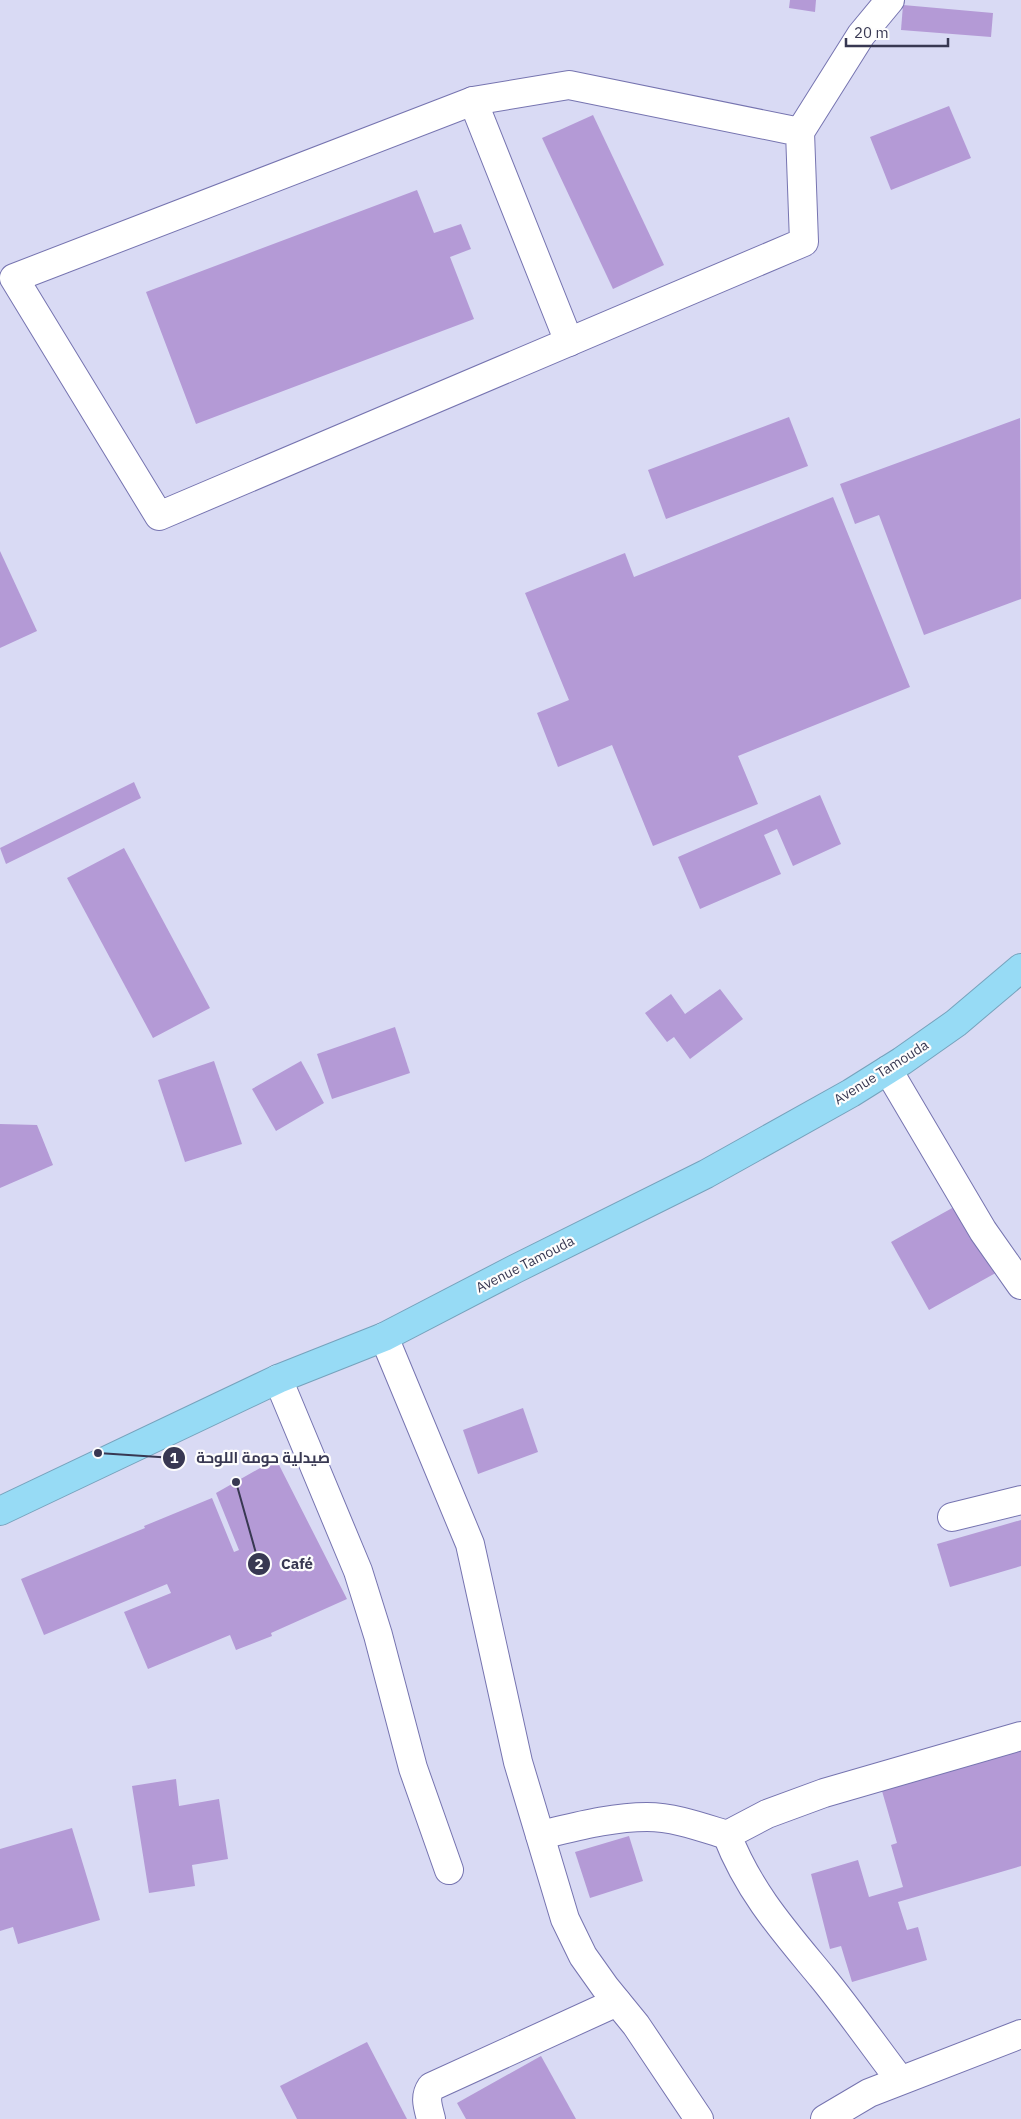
<svg xmlns="http://www.w3.org/2000/svg" width="1021" height="2119" viewBox="0 0 1021 2119" font-family="'IBM Plex Sans',Cairo,sans-serif">
<style>
.building{fill:#b49ad6}
.lines{fill:none;stroke-linecap:round;stroke-linejoin:round}
.minor-casing{stroke:#7674b0;stroke-width:30}
.highway-casing{stroke:#76a2bc;stroke-width:30}
.minor{stroke:#fff;stroke-width:28}
.highway{stroke:#97dbf5;stroke-width:28}
.labels{text-anchor:middle;stroke-width:4.5;stroke-linejoin:round;paint-order:stroke}
.street-label{font-size:14px;fill:#383852;stroke:#fdfdfd}
.leader{fill:none;stroke:#383852;stroke-width:2}
.callout-dot{fill:#383852;stroke:#fdfdfd;stroke-width:2}
.mark-label{font-size:15px;text-anchor:middle;font-weight:bold;fill:#fff}
.callout-label{font-size:15px;text-anchor:middle;font-weight:bold;fill:#383852;stroke:#fdfdfd;stroke-width:4.5;stroke-linejoin:round;paint-order:stroke}
</style>
<rect width="100%" height="100%" fill="#d9daf4"/>
<g class="building">
<polygon points="790,0 816,0 815,12 789,8"/>
<polygon points="903,5 993,13 991,37 901,30"/>
<polygon points="949,106 971,158 891,190 870,137"/>
<polygon points="593,115 664,265 613,289 542,138"/>
<polygon points="417,190 434,233 461,224 471,249 450,257 474,319 196,424 146,292"/>
<polygon points="789,417 808,466 666,519 648,470"/>
<polygon points="1020,418 1021,599 924,635 879,515 855,524 840,484"/>
<polygon points="833,497 910,687 738,756 758,804 653,846 612,745 558,767 537,713 569,700 525,593 625,553 634,577"/>
<polygon points="0,551 37,631 0,648"/>
<polygon points="134,782 141,798 6,864 0,848"/>
<polygon points="820,795 841,844 793,866 777,829 764,835 781,874 700,909 678,857"/>
<polygon points="124,848 210,1008 153,1038 67,878"/>
<polygon points="720,989 743,1019 690,1059 674,1037 667,1042 645,1013 671,994 685,1014"/>
<polygon points="395,1027 410,1073 332,1099 317,1054"/>
<polygon points="214,1061 242,1144 185,1162 158,1080"/>
<polygon points="301,1061 324,1103 276,1131 252,1089"/>
<polygon points="0,1124 37,1125 53,1165 0,1188"/>
<polygon points="963,1202 1001,1270 929,1310 891,1242"/>
<polygon points="523,1408 538,1452 478,1474 463,1430"/>
<polygon points="276,1459 347,1599 271,1633 272,1636 236,1650 230,1635 148,1669 124,1612 171,1593 167,1584 44,1635 21,1579 145,1528 144,1526 212,1498 234,1552 239,1550 216,1493"/>
<polygon points="1021,1520 1021,1566 950,1587 937,1544"/>
<polygon points="1021,1750 1021,1866 898,1902 907,1930 918,1927 927,1960 852,1982 841,1946 830,1949 811,1874 858,1860 869,1897 903,1887 891,1845 897,1843 882,1791"/>
<polygon points="176,1779 179,1806 219,1799 228,1859 192,1865 195,1886 149,1893 132,1786"/>
<polygon points="72,1828 100,1920 18,1944 13,1927 0,1931 0,1849"/>
<polygon points="629,1836 643,1881 590,1898 575,1852"/>
<polygon points="367,2042 407,2119 297,2119 280,2086"/>
<polygon points="541,2056 576,2119 466,2119 457,2103"/>
</g>
<g class="lines">
<g class="minor-casing">
<g id="minor">
<polyline points="473,101 569,342"/>
<polyline points="800,132 569,85 473,101 14,278 159,516 804,242 800,132 861,35 890,0"/>
<polyline points="888,1070 983,1231 1021,1285"/>
<polyline points="384,1337 470,1544 518,1762 565,1919 583,1956 605,1987 636,2025 699,2119"/>
<polyline points="278,1379 358,1571 378,1635 413,1768 449,1870"/>
<polyline points="952,1517 1021,1500"/>
<path d="M540 1835C575 1827 611 1817 647 1817 674 1817 701 1827 727 1835"/>
<path d="M900 2080C874 2046 849 2010 822 1977 784 1931 749 1892 727 1835L767 1814 824 1793 1021 1736"/>
<path d="M431 2119C428 2107 424 2097 431 2087L617 2002"/>
<polyline points="825,2119 869,2093 1021,2034"/>
</g>
</g>
<g class="highway-casing">
<polyline id="highway" points="0,1511 278,1379 384,1337 515,1269 706,1174 851,1093 902,1061 956,1023 1021,968"/>
</g>
<use href="#minor" class="minor"/>
<use href="#highway" class="highway"/>
</g>
<g class="labels">
<g class="street-label">
<text transform="translate(881 1072) rotate(-32)" y="5">Avenue Tamouda</text>
<text transform="translate(525 1264) rotate(-27)" y="5">Avenue Tamouda</text>
</g>
</g>
<path class="leader" d="M98 1453L174 1458M236 1482L259 1564"/>
<g class="callout-dot">
<circle cx="98" cy="1453" r="5"/>
<circle cx="236" cy="1482" r="5"/>
<circle cx="174" cy="1458" r="12"/>
<circle cx="259" cy="1564" r="12"/>
</g>
<g class="mark-label">
<text x="174" y="1463">1</text>
<text x="259" y="1569">2</text>
</g>
<g class="callout-label">
<text x="263" y="1463">صيدلية حومة اللوحة</text>
<text x="297" y="1569">Café</text>
</g>
<path d="M846 38v8h102v-8" fill="none" stroke="#383852" stroke-width="2.5"/>
<text x="854" y="38" font-size="15" fill="#383852" stroke="#fdfdfd" stroke-width="4" paint-order="stroke">20 m</text>
</svg>
